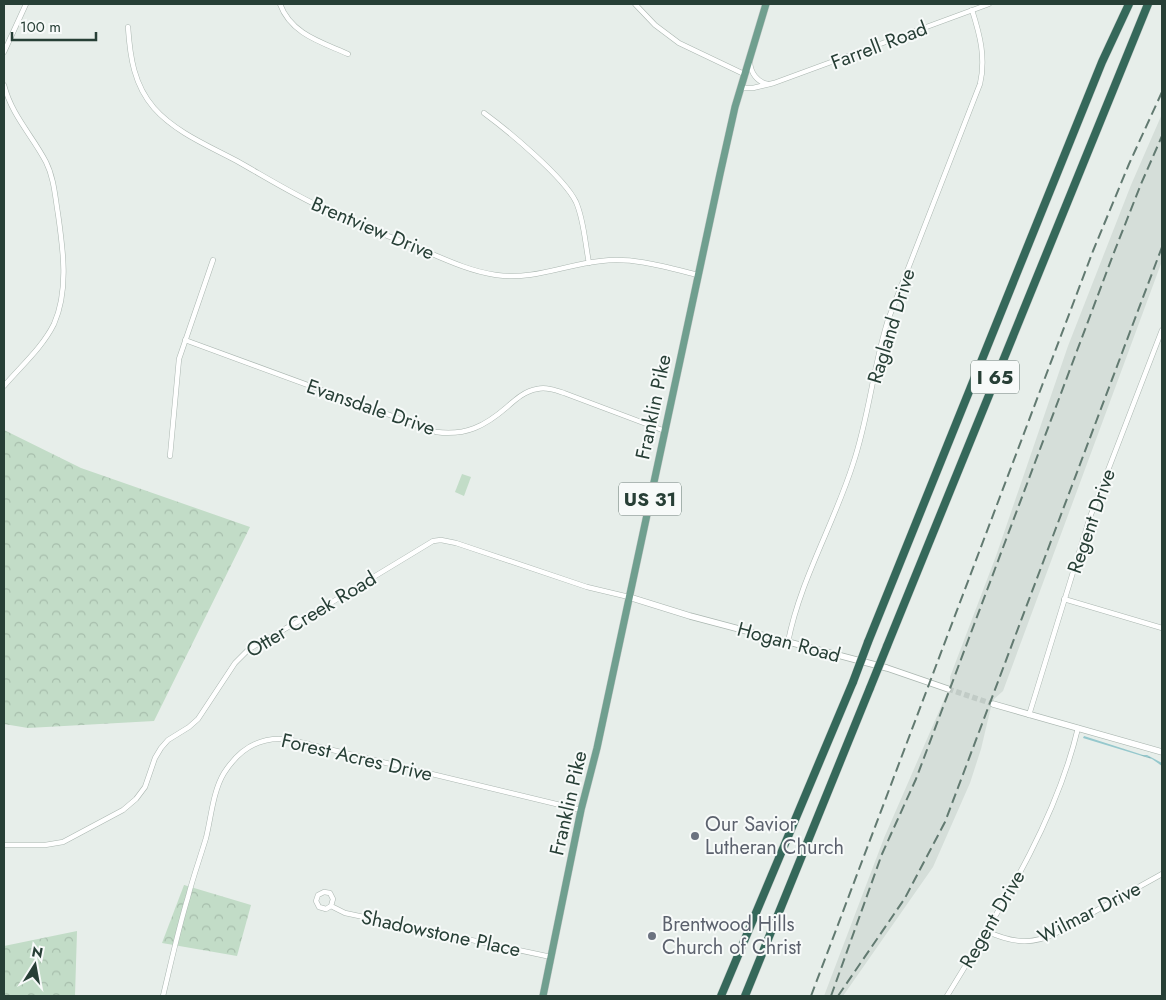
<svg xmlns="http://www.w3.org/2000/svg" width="1166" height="1000" viewBox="0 0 1166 1000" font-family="Jost,sans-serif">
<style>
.built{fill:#d5ded9}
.forest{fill:url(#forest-crowns)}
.pitch{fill:#c2dcc7}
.water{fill:url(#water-ripples)}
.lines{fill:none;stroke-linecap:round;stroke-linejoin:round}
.tertiary-tunnel{stroke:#c1cbc6;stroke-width:5.5;stroke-dasharray:5.5 3;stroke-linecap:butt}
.minor-casing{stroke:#aab6b0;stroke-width:5.5}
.tertiary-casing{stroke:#aab6b0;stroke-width:7}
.primary-casing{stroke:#c3c9c7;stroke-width:8}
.motorway-casing{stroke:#c3c9c7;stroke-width:9}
.minor{stroke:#fff;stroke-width:4.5}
.tertiary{stroke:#fff;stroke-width:5.5}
.primary{stroke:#709f8f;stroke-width:7}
.motorway{stroke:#35685a;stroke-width:8}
.rail{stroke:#627a71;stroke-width:2;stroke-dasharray:10 5;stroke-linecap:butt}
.motorway-bridge-casing{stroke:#c3c9c7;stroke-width:9;stroke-linecap:butt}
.motorway-bridge{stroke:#35685a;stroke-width:8}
.worship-dot{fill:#6b7280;stroke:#f7faf9;stroke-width:2}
.labels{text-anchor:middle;stroke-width:4;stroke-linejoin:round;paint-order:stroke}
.shield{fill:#f7faf9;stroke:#657770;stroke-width:1}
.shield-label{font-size:19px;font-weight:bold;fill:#273f36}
.street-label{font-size:20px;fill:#273f36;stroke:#f7faf9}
.worship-label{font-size:20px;fill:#5b616d;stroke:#f7faf9;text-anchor:start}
</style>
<defs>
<pattern id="forest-crowns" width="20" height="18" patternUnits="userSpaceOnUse" patternTransform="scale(1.25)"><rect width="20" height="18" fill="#c2dcc7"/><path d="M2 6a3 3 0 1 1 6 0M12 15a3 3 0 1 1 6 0" fill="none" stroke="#a7beac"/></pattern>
<pattern id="water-ripples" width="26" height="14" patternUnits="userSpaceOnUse" patternTransform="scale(1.25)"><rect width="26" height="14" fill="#95c8cd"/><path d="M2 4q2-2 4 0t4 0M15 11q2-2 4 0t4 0" fill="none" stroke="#7aa4a7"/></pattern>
</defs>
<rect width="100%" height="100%" fill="#e7eeea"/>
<polygon class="built" points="1162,114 1162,261 1003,691 994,699 991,707 981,749 970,783 933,867 843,996 824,996 884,838 947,693 950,684 950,677 996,556 1068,346 1131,185"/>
<g class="forest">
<polygon points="4,430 81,468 250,527 154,721 28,728 4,724"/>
<polygon points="184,885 251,905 237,956 162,943"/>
<polygon points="77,931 75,996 4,996 4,946"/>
</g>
<polygon class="pitch" points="462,474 471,477 464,496 455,492"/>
<polygon class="water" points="1084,736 1143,755 1147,755 1162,763 1162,766 1152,759 1083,738"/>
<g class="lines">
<polyline class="tertiary-tunnel" points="948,689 993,704"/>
<g class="minor-casing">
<g id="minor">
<path d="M280 4C291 34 321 42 348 54"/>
<polyline points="635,4 655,25 679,43 744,74"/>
<path d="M128 27C130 57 134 85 154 108 175 132 209 146 237 161 267 178 296 196 327 210 354 224 383 234 411 245 438 256 467 271 496 275 536 280 563 265 601 261 634 257 666 267 698 275"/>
<polyline points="4,52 26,4"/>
<path d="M750 63C751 73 757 82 768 84"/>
<path d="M4 85C12 116 32 135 46 162 54 178 55 196 58 214 63 249 69 290 54 324 42 348 21 366 4 386"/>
<polyline points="741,88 753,88 774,83 989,4"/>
<path d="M484 113C507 130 564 177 576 202 584 220 585 243 589 263"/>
<path d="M185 340 436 432C466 436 485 426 507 407 516 399 525 391 537 389 546 387 555 390 564 393L665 431"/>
<polyline points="170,456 179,359 213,260"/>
<polyline points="1064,599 1162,628"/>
<path d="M788 642C800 580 834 524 853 464 869 417 873 367 888 320L980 84C986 58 980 35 972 10"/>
<polyline points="1029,715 1090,517 1162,330"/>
<polyline points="4,845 45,845 63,842 123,810 136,799 145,787 155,758 161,748 168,740 189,727 198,719 235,663 249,649 324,607 433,541 441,540 456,543 587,587 629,597"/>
<polyline points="331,906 326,909 319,907 316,901 318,895 324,892 330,893 333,899 331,906 345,913 551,957"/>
<path d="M986 931C1010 942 1031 946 1056 933L1162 874"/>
<path d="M163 996C171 963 178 930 188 897 193 877 200 858 206 838 211 818 213 791 224 773 240 748 262 735 291 740L581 810"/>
<path d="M947 996C998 912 1055 825 1078 728"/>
</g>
</g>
<g class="tertiary-casing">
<g id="tertiary">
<polyline points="629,597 690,616 887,668 948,689"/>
<polyline points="993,704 1162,752"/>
</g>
</g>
<g class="primary-casing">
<polyline id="primary" points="543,996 581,810 597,748 720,174 735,107 766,4"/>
</g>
<g class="motorway-casing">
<g id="motorway">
<polyline points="868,642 1102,62 1129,4"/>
<polyline points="887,646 1148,4"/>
<polyline points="721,996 853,682"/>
<polyline points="745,996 870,688"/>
</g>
</g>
<use href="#minor" class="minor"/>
<use href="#tertiary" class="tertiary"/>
<use href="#primary" class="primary"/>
<use href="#motorway" class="motorway"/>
<g class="rail">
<polyline points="811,996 1093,251 1129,164 1162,92"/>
<polyline points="831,996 882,854 916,779 1113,255 1141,184 1162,136"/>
<polyline points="838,996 905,898 945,822 1162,247"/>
</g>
<g class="motorway-bridge-casing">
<g id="motorway-bridge">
<polyline points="853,682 868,642"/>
<polyline points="870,688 887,646"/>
</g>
</g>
<use href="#motorway-bridge" class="motorway-bridge"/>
</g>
<g class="worship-dot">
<circle cx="695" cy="836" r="5"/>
<circle cx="652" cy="936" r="5"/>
</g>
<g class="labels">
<g class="shield">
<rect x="971" y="360.5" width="48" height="33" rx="4"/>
<rect x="619" y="482.5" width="62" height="33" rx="4"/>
</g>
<g class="shield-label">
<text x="995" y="384">I 65</text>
<text x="650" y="506">US 31</text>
</g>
<g class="street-label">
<text transform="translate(879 45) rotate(-21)" y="7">Farrell Road</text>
<text transform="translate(373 228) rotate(23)" y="7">Brentview Drive</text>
<text transform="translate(891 326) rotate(-73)" y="7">Ragland Drive</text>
<text transform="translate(371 407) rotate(19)" y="7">Evansdale Drive</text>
<text transform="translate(653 407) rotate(-78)" y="7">Franklin Pike</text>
<text transform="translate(1091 521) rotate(-71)" y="7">Regent Drive</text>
<text transform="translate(311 614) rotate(-31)" y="7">Otter Creek Road</text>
<text transform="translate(789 642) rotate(15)" y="7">Hogan Road</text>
<text transform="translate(357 757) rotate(13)" y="7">Forest Acres Drive</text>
<text transform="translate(568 803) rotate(-77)" y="7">Franklin Pike</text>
<text transform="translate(1089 912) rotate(-27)" y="7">Wilmar Drive</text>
<text transform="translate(992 919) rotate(-60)" y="7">Regent Drive</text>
<text transform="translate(441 933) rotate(12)" y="7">Shadowstone Place</text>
</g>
<g class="worship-label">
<text x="705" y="831">Our Savior<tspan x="705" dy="23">Lutheran Church</tspan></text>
<text x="662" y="931">Brentwood Hills<tspan x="662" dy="23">Church of Christ</tspan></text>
</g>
</g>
<rect width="1166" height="1000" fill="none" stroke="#273f36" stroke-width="10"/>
<g transform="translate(35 965) rotate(11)" stroke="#f7faf9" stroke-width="4" paint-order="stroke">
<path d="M0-4L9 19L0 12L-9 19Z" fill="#273f36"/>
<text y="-8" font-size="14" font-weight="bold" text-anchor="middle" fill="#273f36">N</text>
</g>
<path d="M12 32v8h84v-8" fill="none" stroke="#273f36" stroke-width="2.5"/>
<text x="20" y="32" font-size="15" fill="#273f36" stroke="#f7faf9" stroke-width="4" paint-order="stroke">100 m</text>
</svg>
